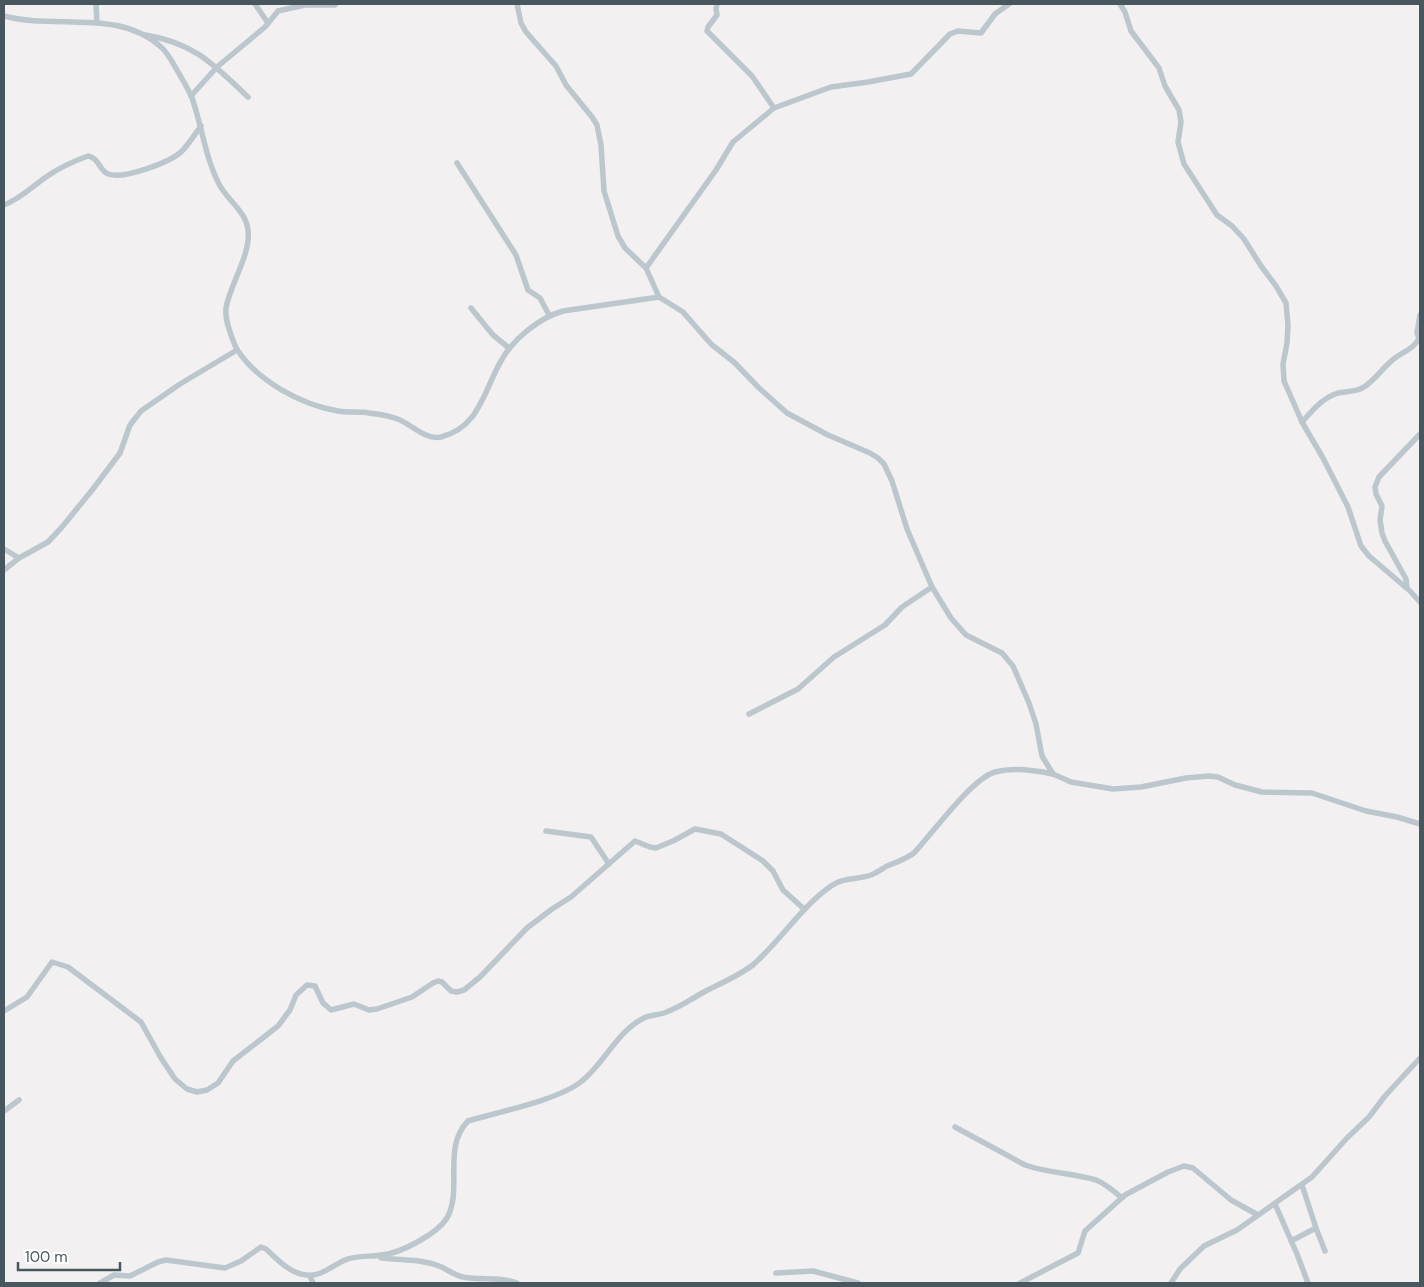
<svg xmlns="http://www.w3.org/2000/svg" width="1424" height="1287" viewBox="0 0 1424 1287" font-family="'DM Sans',sans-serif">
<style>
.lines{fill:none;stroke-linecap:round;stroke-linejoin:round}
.street{stroke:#bcc7cd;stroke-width:5.5}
</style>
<rect width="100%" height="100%" fill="#f3f0f1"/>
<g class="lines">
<g class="street">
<polyline points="96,4 97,23"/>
<polyline points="255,4 268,23"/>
<polyline points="517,4 521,23 526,32 556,66 566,85 592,117 597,125 601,145 604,191 618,236 625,248 646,268 659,297"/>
<polyline points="717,4 716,9 717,15 708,27 707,31 752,76 774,108"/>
<polyline points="1120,4 1125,12 1131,31 1159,68 1165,86 1179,110 1181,122 1178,142 1184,164 1217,215 1232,226 1244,239 1261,266 1276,286 1286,303 1288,325 1287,343 1283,364 1284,381 1302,422 1323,458 1348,507 1361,546 1369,556 1410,591 1420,602"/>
<path d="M4 16C55 30 118 8 161 47 168 53 172 62 177 70 182 79 188 88 192 98 202 126 205 157 219 184 227 200 246 211 248 230 251 255 230 284 226 308 225 318 228 326 231 335 233 340 235 347 238 351 259 382 302 405 338 411 348 413 359 411 369 413 379 414 391 416 400 420 413 426 426 440 441 437 480 427 484 390 501 361 513 339 539 318 563 311L659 297 683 312 711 344 735 363 758 387 787 413 828 435 870 453 878 458 884 464 892 481 907 529 932 587 951 618 966 635 1002 653 1013 666 1029 703 1036 724 1042 756 1053 774 1071 782 1113 789 1141 787 1186 778 1209 776 1218 777 1235 785 1262 792 1312 793 1366 811 1397 817 1420 824"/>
<path d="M146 35C196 44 213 64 248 97"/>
<polyline points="191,96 217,67 265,27 278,11 305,5 335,5"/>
<polyline points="457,163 516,255 528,290 540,298 549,315"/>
<path d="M4 205C20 199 33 186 46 177 59 168 74 161 88 156 99 158 99 170 108 174 123 180 171 162 182 151 189 144 195 134 201 126"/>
<polyline points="646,268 716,170 733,142 774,108 831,87 868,82 911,74 950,34 958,31 981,33 995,14 1009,4"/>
<polyline points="471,308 493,335 509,348"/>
<path d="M1302 422C1312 411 1322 398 1338 393 1346 391 1357 392 1364 387 1376 379 1384 366 1395 358 1403 352 1415 348 1419 338L1417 333 1420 315"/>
<polyline points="4,549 19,558"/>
<polyline points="4,570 19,558 48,542 62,527 93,489 120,453 130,425 141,411 180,384 237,350"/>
<polyline points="1407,588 1406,579 1385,541 1382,533 1380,520 1382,506 1376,494 1375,487 1379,477 1420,434"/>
<polyline points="749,714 798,689 834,657 885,625 902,607 932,587"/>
<polyline points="546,831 591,837 609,864"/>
<polyline points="4,1011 27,997 52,962 68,967 141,1022 161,1058 175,1079 187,1089 197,1092 207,1090 218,1083 233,1061 278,1026 290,1010 296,995 307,985 315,986 323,1003 331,1010 354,1004 369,1010 377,1009 412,997 433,983 438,981 442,982 451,991 457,992 464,990 480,977 527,928 552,909 571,897 635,841 650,847 656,848 673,841 695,829 721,834 763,861 773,871 783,890 804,909"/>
<polyline points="4,1111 19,1100"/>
<path d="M955 1127 1025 1165C1047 1173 1073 1173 1096 1180 1106 1184 1114 1191 1122 1198"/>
<polyline points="1302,1185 1316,1228 1325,1251"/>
<polyline points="1275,1204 1297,1254 1308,1283"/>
<polyline points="1291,1241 1316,1228"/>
<path d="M381 1258C400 1260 421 1259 439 1266 447 1269 454 1275 463 1277 481 1281 500 1276 517 1283"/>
<polyline points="776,1273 813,1271 858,1283"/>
<polyline points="310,1276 313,1283"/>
<path d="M100 1283 114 1275 130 1276 158 1262 166 1260 225 1268 241 1261 261 1247 266 1249C277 1259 290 1274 307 1275 321 1277 333 1265 345 1260 357 1255 370 1257 382 1255 401 1253 437 1234 447 1218 463 1190 442 1147 468 1121 498 1112 559 1100 582 1081 605 1063 617 1030 646 1017 651 1015 658 1015 664 1013 679 1008 691 999 704 992 721 983 739 976 754 964 781 940 801 907 831 886 843 877 857 880 871 875 876 873 882 869 887 866 897 862 906 859 914 853 933 833 971 779 995 772 1013 767 1035 770 1053 774"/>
<polyline points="1020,1283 1078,1253 1085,1231 1125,1195 1168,1172 1184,1166 1193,1168 1231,1200 1258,1215"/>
<polyline points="1171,1283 1180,1269 1204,1246 1237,1230 1312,1177 1347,1138 1369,1117 1385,1096 1420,1058"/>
</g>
</g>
<rect width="1424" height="1287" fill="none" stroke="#48575e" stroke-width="10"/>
<path d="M18 1262v8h102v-8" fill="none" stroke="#48575e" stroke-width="2.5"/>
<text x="25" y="1262" font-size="15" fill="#48575e" stroke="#ffffff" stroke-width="4" paint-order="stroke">100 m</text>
</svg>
